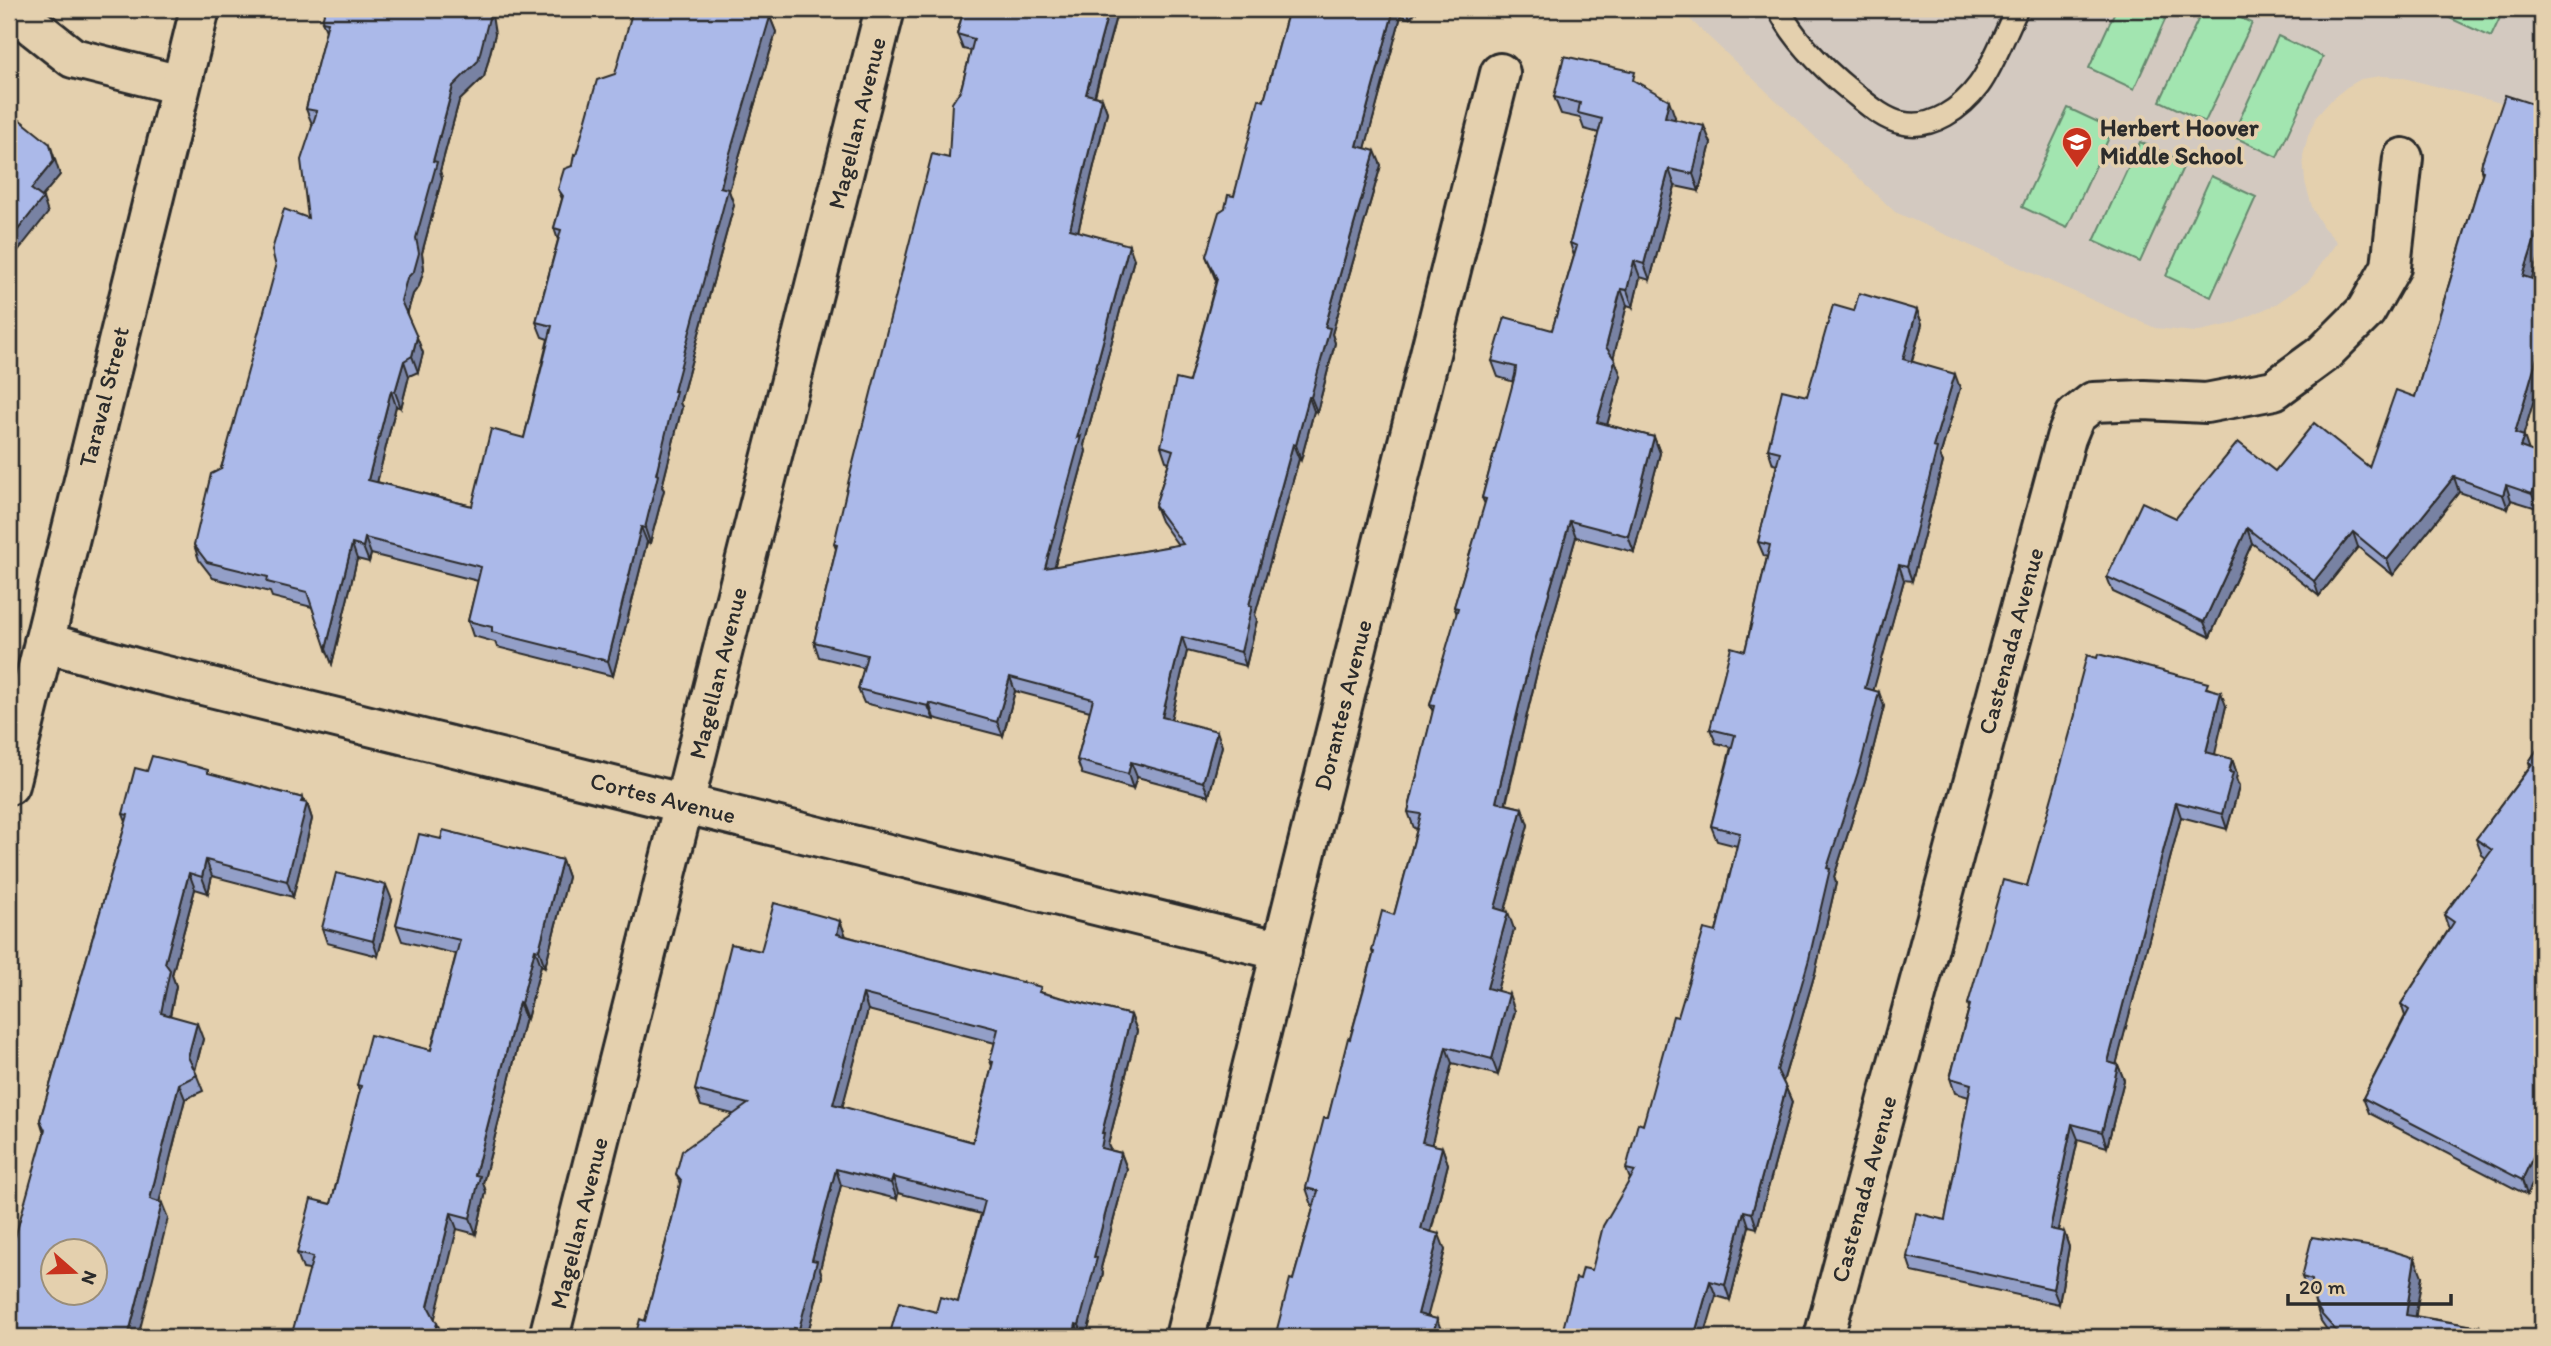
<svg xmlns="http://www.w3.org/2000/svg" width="2551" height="1346" viewBox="0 0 2551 1346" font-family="Itim,sans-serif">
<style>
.built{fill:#d3c9c0}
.green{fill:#a2e5b0;stroke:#66886e;stroke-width:2}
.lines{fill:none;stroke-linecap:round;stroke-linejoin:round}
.service-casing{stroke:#2b2b2b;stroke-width:26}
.minor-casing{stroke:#2b2b2b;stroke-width:44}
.tertiary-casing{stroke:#2b2b2b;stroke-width:44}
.service{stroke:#e4d0ae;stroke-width:21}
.minor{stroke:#e4d0ae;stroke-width:38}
.tertiary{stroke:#e4d0ae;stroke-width:38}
.wall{fill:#939fc8;stroke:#2b2b2b;stroke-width:2;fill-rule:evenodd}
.shaded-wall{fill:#7882a3;stroke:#2b2b2b;stroke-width:2}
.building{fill:#abb9e9;stroke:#2b2b2b;stroke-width:2;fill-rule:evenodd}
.labels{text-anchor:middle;stroke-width:7;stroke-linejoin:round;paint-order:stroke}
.street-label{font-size:24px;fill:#2b2b2b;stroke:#e4d0ae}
.poi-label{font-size:24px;font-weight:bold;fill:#2b2b2b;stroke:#e4d0ae;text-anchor:start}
</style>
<rect width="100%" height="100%" fill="#e4d0ae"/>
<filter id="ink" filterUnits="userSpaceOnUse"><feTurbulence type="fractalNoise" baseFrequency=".0143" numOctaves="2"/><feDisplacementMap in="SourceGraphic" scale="14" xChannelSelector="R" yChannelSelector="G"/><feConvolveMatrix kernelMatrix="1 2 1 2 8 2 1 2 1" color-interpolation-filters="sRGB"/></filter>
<g filter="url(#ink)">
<polygon class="built" points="1679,9 2542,9 2542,85 2532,111 2400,77 2381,76 2361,79 2347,87 2333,98 2316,117 2308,136 2303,156 2305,182 2313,210 2323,227 2337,242 2309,281 2276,304 2232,324 2195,332 2155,328 1895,212"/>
<g class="green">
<polygon points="2116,9 2170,9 2134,89 2089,68"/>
<polygon points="2203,9 2221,9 2252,23 2205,122 2160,101"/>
<polygon points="2430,9 2504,9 2491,37"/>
<polygon points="2278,36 2323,57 2277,157 2232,136"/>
<polygon points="2068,108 2113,129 2067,228 2022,207"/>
<polygon points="2140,142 2185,163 2140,262 2094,241"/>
<polygon points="2211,176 2256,197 2211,297 2166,276"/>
</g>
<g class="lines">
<g class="service-casing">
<path id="service" d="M1779 9C1795 42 1825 70 1852 92 1867 104 1883 119 1902 123 1932 130 1962 108 1979 85 1993 66 2006 31 2017 9"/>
</g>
<g class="minor-casing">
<g id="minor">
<polyline points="11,9 73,58 180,85"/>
<polyline points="44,642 142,670 1282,951"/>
<polyline points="549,1337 885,9"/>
<polyline points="1185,1337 1500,73"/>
<polyline points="1824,1337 2066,438 2075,416 2093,402 2144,400 2206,403 2274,390 2323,354 2366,311 2391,267 2403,158"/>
</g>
</g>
<g class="tertiary-casing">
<polyline id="tertiary" points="9,785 200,9"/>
</g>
<use href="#service" class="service"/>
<use href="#minor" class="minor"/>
<use href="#tertiary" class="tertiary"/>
</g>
<g class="wall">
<polygon points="964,9 1118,9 1095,96 1102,98 1107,112 1078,232 1134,259 1084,445 1086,451 1054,567 1178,545 1161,521 1155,506 1169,462 1166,461 1161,446 1189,382 1216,281 1206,256 1225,208 1234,196 1264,101 1289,9 1420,9 1410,18 1401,16 1365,148 1381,165 1332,334 1335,343 1317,412 1314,411 1301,460 1299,459 1255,615 1257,620 1246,666 1187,651 1171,719 1222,746 1209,796 1137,777 1133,789 1082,774 1077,760 1090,711 1015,691 1003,736 934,718 934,720 864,703 858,689 864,668 819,657 814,642 836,549 834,544 949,158 961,89 971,51 963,49 957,34"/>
<polygon points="770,17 776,32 729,191 734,205 680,403 682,407 662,487 664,490 650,543 647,542 613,676 497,647 495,642 473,636 468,621 478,581 371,554 369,562 357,559 332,664 312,607 272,597 270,592 213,578 199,560 194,545 308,218 312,124 306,109 326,31 322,21 495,34 484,77 459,101 440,171 442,178 422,253 424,269 419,286 413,294 407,315 423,353 418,372 409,376 401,408 396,406 377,482 472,506 524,438 548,339 542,337 536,322 558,240 554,228 562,199 558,189 572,166 576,155"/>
<polygon points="1638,83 1675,117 1674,119 1711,143 1699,191 1675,186 1650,280 1640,277 1633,307 1627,305 1613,358 1621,376 1607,425 1654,437 1660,453 1634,552 1576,537 1538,668 1506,804 1522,808 1528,825 1505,911 1514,929 1497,991 1515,1011 1498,1075 1452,1063 1431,1145 1442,1147 1448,1164 1431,1232 1445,1250 1427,1316 1443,1335 1442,1337 1275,1337 1293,1280 1314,1205 1312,1205 1306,1188 1328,1118 1373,955 1372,951 1394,915 1417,829 1414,828 1408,812 1433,712 1430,705 1457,614 1454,607 1485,504 1482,498 1514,382 1498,377 1492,361 1552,330 1574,256 1570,243 1599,133 1584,129 1580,118 1561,114 1554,97"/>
<polygon points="2482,162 2532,279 2542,282 2542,372 2523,436 2537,508 2511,500 2508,509 2459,492 2393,575 2358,547 2319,596 2252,543 2210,637 2113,592 2107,577 2176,518 2275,471 2369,467 2415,397 2482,174 2481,170"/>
<polygon points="1917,310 1922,324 1912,361 1960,388 1940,456 1943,462 1912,581 1904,580 1873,690 1884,706 1866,777 1834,877 1836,883 1815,973 1783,1082 1792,1102 1757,1228 1749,1226 1730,1300 1716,1296 1580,1279 1592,1270 1630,1179 1626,1169 1643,1125 1678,1017 1716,932 1737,846 1717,841 1711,826 1731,747 1716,743 1710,729 1745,651 1767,557 1764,556 1758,542 1777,465 1773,464 1768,449 1807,396 1854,311"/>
<polygon points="2097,658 2210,689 2226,706 2214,754 2232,759 2237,774 2236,779 2239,787 2227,829 2181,817 2116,1064 2118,1065 2124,1080 2107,1147 2078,1139 2058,1231 2064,1232 2069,1247 2059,1304 1912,1272 1907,1257 1945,1220 1969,1097 1955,1093 1950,1078 1969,1008 1968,1004 2027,886"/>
<polygon points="2542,742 2527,1195 2369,1113 2363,1098 2405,1016 2401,1004 2449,929 2444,915 2486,858 2482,855 2476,839 2530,766 2529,762"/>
<polygon points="147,771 210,774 303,798 305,803 307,803 312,819 293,897 212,876 208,893 195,889 172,975 176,986 170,1016 203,1039 195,1071 203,1091 185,1099 159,1202 168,1218 44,1133 40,1120 126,822 123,814"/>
<polygon points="441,839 562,860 568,877 545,967 541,965 527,1019 525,1018 483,1183 486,1192 476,1234 457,1229 309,1270 303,1269 297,1253 331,1204 360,1092 357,1085 431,1050 456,954 402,941 396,925"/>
<polygon points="392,900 378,956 327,943 322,928"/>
<path d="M840 921 846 936 1043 993 1131 1015 1137 1031 1108 1145 1110 1150 1121 1153 1127 1169 1101 1268 1103 1273 1086 1337H889L936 1312 958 1302 981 1214 898 1193 897 1199 841 1185 820 1269 822 1276 807 1337H635L645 1321 672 1219 680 1184 676 1174 733 1114 701 1106 695 1090 761 951ZM868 1010 995 1043 990 1061 992 1066 973 1142 842 1107Z"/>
<polygon points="2422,1276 2415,1316 2480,1327 2484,1337 2332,1337 2321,1321 2315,1303 2314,1296 2308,1295 2302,1277"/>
</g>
<g class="shaded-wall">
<polygon points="488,9 491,9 495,34 484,77 459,101 440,171 442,178 422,253 424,269 419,286 413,294 406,317 401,301 433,161 453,86"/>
<polygon points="762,9 772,9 766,29 770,17 776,32 729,191 734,205 680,403 682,407 662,487 664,490 650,543 645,528 674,391"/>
<polygon points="1109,9 1118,9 1091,108 1086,94"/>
<polygon points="1394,9 1399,9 1401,16 1362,160 1357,146"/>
<polygon points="1406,9 1420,9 1410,18"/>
<polygon points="1102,98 1107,112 1075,244 1070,229"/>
<polygon points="1669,100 1675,117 1671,134 1665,117"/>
<polygon points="1704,126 1711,143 1699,191 1693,174"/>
<polygon points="50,144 60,175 36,204 31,189"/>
<polygon points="1375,151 1381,165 1332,334 1335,343 1317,412 1311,397 1325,327"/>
<polygon points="1669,169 1675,186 1650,280 1644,264"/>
<polygon points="43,198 48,213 9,262 9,241"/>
<polygon points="2542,217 2542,247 2528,290 2523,276"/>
<polygon points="1129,245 1134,259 1084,445 1086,451 1050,583 1045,568 1077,438"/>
<polygon points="1634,261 1640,277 1633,307 1627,290"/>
<polygon points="1621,289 1627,305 1612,363 1606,347"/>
<polygon points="1917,310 1922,324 1908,373 1903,359"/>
<polygon points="417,337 423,353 418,372 412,356"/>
<polygon points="2540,347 2542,352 2542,372 2520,447 2515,433"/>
<polygon points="1615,360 1621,376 1603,439 1597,422"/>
<polygon points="404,361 409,376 401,408 395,392"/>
<polygon points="1955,374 1960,388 1940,456 1943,462 1912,581 1907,567 1933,447"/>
<polygon points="391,391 396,406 374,495 368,480"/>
<polygon points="1309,397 1314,411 1301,460 1296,445"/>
<polygon points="2524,436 2529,451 2520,447"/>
<polygon points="1654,437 1660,453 1634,552 1628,536"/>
<polygon points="1293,444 1299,459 1255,615 1257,620 1246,666 1241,652 1249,605"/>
<polygon points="2542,465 2542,494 2537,508 2532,494"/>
<polygon points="2454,477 2459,492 2393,575 2387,560"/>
<polygon points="2506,485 2511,500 2508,509 2503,495"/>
<polygon points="1570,521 1576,537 1538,668 1502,818 1496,802 1532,651"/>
<polygon points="641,527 647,542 613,676 608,661"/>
<polygon points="2247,528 2252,543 2210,637 2204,622"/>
<polygon points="2353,532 2358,547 2319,596 2314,581"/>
<polygon points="365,538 371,554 369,562 363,547"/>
<polygon points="352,544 357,559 332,664 326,649"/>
<polygon points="1899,565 1904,580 1870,703 1865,688"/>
<polygon points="1182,637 1187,651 1168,732 1162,717"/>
<polygon points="1010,677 1015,691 1003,736 997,722"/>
<polygon points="1879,692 1884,706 1866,777 1834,877 1836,883 1815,973 1782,1085 1777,1070 1827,868"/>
<polygon points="2221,692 2226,706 2212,767 2206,752"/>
<polygon points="929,703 934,718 934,720 928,706"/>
<polygon points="1217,731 1222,746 1209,796 1203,782"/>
<polygon points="2232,759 2237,774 2236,779 2239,787 2227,829 2222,814"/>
<polygon points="1131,762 1137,777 1133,789 1128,774"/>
<polygon points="303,798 306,806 307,803 312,819 293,897 287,881"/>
<polygon points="2176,802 2181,817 2113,1077 2108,1062"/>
<polygon points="1522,808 1528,825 1501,925 1495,908"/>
<polygon points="206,860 212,876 208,893 202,877"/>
<polygon points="562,860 568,877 545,967 539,950"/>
<polygon points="189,873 195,889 172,975 176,986 167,1029 161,1013 165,963"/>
<polygon points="386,885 392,900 378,956 373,941"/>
<polygon points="1508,912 1514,929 1493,1005 1487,988"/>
<polygon points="840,921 846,937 837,934"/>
<polygon points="535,949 541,965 527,1019 521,1003"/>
<polygon points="863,994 868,1010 839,1120 833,1104"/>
<polygon points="1509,994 1515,1011 1498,1075 1492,1059"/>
<polygon points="519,1002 525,1018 483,1183 486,1192 476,1234 470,1218 475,1175"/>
<polygon points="1131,1015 1137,1031 1108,1145 1110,1149 1106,1164 1101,1148 1102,1133"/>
<polygon points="197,1023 203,1039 194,1073 188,1057"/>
<polygon points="1446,1047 1452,1063 1428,1159 1422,1142"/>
<polygon points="2118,1065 2124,1080 2107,1147 2102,1132"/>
<polygon points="179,1084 185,1099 156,1215 150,1199"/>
<polygon points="1786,1088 1792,1102 1757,1228 1752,1213"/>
<polygon points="2072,1124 2078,1139 2055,1243 2050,1229"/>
<polygon points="2542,1138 2542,1165 2527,1195 2522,1180"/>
<polygon points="1442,1147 1448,1164 1427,1246 1421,1229"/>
<polygon points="1121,1153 1127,1169 1101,1268 1103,1273 1086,1337 1084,1337 1079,1325 1094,1257"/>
<polygon points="836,1169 841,1185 820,1269 822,1276 807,1337 802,1337 799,1329 812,1260"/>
<polygon points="893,1177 898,1193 897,1199 891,1183"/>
<polygon points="162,1203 168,1218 138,1337 128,1337"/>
<polygon points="1744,1211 1749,1226 1730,1300 1725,1285"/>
<polygon points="451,1213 457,1229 434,1322 428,1306"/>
<polygon points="2064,1232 2069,1247 2059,1304 2053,1289"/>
<polygon points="1439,1234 1445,1250 1424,1330 1418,1314"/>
<polygon points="2415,1258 2422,1276 2413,1333 2406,1315"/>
<polygon points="1710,1281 1716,1296 1704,1337 1694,1337"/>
<polygon points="1437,1319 1443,1335 1442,1337 1432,1337"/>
<polygon points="437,1323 443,1337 433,1337"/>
<polygon points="1076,1324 1081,1337 1073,1337"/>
<polygon points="2480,1327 2484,1337 2478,1337"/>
<polygon points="794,1328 797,1337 792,1337"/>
</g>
<g class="building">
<polygon points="325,9 488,9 489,18 478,61 453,86 433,161 437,162 416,238 419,253 414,271 407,278 401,301 417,337 412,356 404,361 395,392 391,391 368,480 472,506 491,429 524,438 552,326 536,322 561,230 554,228 563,196 558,189 564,169 572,166 574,154 576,155 597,80 615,74 633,9 762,9 761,14 770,17 720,187 728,189 674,391 676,391 656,474 658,475 645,528 641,527 608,661 492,632 492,627 468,621 481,567 365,538 363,547 352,544 326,649 307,592 267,582 268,577 207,562 194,545 211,474 221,469 255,345 276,267 272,250 284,209 308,218 301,160 317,111 306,109 328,22 322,21"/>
<polygon points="964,9 1109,9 1086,94 1102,98 1070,229 1129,245 1077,438 1081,436 1045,568 1183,544 1155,506 1173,450 1161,446 1176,379 1189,382 1217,279 1206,256 1219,212 1225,208 1228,195 1234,196 1259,99 1264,101 1289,9 1394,9 1357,146 1375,151 1325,327 1330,328 1311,397 1309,397 1296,445 1293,444 1249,605 1252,606 1241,652 1182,637 1162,717 1217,731 1203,782 1131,762 1128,774 1077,760 1093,699 1010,677 997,722 929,703 928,706 858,689 867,655 814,642 837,545 834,544 849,479 932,154 949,158 952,103 961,89 974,39 957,34"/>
<polygon points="1564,56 1635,72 1633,80 1669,100 1665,117 1704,126 1693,174 1669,169 1644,264 1634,261 1627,290 1621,289 1606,347 1615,360 1597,422 1654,437 1628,536 1570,521 1532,651 1496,802 1522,808 1495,908 1508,912 1487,988 1509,994 1492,1059 1446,1047 1422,1142 1442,1147 1421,1229 1439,1234 1418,1314 1437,1319 1432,1337 1275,1337 1290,1279 1293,1280 1318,1191 1306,1188 1324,1118 1328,1118 1348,1038 1350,1039 1374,952 1372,951 1382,911 1394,915 1421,814 1408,812 1434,706 1430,705 1458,608 1454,607 1486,499 1482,498 1515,375 1516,367 1492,361 1505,317 1552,330 1577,246 1570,243 1602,119 1578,113 1580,103 1554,97"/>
<polygon points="2505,95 2542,107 2542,217 2523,276 2542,282 2542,347 2540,347 2515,433 2524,436 2520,447 2542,455 2542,465 2532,494 2506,485 2503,495 2454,477 2387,560 2353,532 2314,581 2247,528 2204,622 2107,577 2142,502 2176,518 2238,442 2275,471 2314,423 2369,467 2396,390 2415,397 2483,171 2481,170 2482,162"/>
<polygon points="9,111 50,144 54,161 31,189 43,198 9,241"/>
<polygon points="1859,293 1917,310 1903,359 1955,374 1933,447 1937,448 1907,567 1899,565 1865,688 1879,692 1861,763 1827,868 1830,869 1809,959 1777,1070 1786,1088 1752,1213 1744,1211 1725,1285 1710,1281 1694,1337 1561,1337 1576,1278 1580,1279 1583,1268 1592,1270 1603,1226 1635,1171 1626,1169 1638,1123 1643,1125 1673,1016 1678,1017 1704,929 1716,932 1740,833 1711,826 1735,735 1710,729 1731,647 1745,651 1770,545 1758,542 1780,452 1768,449 1782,390 1807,396 1833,305 1854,311"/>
<polygon points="2098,654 2208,683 2206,688 2221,692 2206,752 2232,759 2229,772 2233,773 2222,814 2176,802 2108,1062 2118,1065 2102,1132 2072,1124 2050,1229 2064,1232 2053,1289 1907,1257 1916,1213 1945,1220 1971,1084 1950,1078 1970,1005 1968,1004 2003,880 2027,886 2075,715 2078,689 2087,655 2097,658"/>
<polygon points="2542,742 2542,1113 2539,1118 2542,1120 2542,1138 2522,1180 2363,1098 2409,1010 2401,1004 2454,922 2444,915 2492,850 2476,839 2532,764 2529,762"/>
<path d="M152 756 198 767 208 770V773L303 798 301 802 307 803 287 881 206 860 202 877 189 873 165 963 170 970 161 1013 197 1023 188 1057 197 1075 179 1084 150 1199 162 1203 128 1337H9V1259L45 1130 40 1120 128 815 123 814 135 768 147 771ZM52 1251H94V1293H52Z"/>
<polygon points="443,830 562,860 539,950 535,949 521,1003 519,1002 475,1175 480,1176 470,1218 451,1213 428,1306 437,1323 433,1337 291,1337 313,1257 297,1253 311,1199 331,1204 361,1086 357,1085 370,1035 431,1050 460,940 396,925 419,834 441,839"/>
<polygon points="336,873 386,885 373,941 322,928"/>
<path d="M774 903 840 921 837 934 1041 987 1039 992 1131 1015 1102 1133H1104L1101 1148 1121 1153 1094 1257 1097 1258 1079 1325 1076 1324 1073 1337H889L899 1302 936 1312 940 1297 958 1302 985 1201 893 1177 891 1183 836 1169 812 1260 817 1261 799 1329 794 1328 792 1337H635L640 1319 645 1321 672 1219 681 1180 676 1174 682 1151 748 1104 695 1090 731 944 761 951ZM863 994 998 1029 990 1061 993 1062 973 1142 833 1104Z"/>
<polygon points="2312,1237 2386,1249 2415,1258 2406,1315 2480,1327 2478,1337 2338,1337 2338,1333 2322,1315 2315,1303 2312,1280 2302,1277"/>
</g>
</g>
<defs>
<g id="school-pin" transform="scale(1.575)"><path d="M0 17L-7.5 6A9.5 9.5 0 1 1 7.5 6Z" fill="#c8321e" stroke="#e4d0ae"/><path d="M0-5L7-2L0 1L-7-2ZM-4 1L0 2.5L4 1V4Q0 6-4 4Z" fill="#fff"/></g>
</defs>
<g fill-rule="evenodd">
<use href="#school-pin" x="2077" y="142"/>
</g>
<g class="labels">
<g class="street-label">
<text transform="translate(857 123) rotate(-76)" y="8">Magellan Avenue</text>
<text transform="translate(104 397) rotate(-76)" y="8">Taraval Street</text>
<text transform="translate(2011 641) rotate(-75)" y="8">Castenada Avenue</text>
<text transform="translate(718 673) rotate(-76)" y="8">Magellan Avenue</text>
<text transform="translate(1343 705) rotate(-76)" y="8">Dorantes Avenue</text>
<text transform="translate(663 798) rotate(14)" y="8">Cortes Avenue</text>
<text transform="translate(1864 1189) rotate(-75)" y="8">Castenada Avenue</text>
<text transform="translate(579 1223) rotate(-76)" y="8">Magellan Avenue</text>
</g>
<g class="poi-label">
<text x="2100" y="136">Herbert Hoover<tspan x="2100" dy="28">Middle School</tspan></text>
</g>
</g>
<rect width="2551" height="1346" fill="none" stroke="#e4d0ae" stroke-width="35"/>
<rect x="18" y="18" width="2516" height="1311" fill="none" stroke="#2b2b2b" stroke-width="2.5" filter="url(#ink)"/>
<g transform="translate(74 1272) rotate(110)"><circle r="33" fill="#e4d0ae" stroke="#9a8e7a" stroke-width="2"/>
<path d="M0-5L12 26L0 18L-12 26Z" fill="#c8321e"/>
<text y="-10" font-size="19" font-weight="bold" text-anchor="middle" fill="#2b2b2b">N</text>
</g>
<path d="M2288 1294v10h163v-10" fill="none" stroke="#2b2b2b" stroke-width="3.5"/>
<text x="2299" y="1294" font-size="21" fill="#2b2b2b" stroke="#e4d0ae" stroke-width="5" paint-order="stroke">20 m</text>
</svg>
